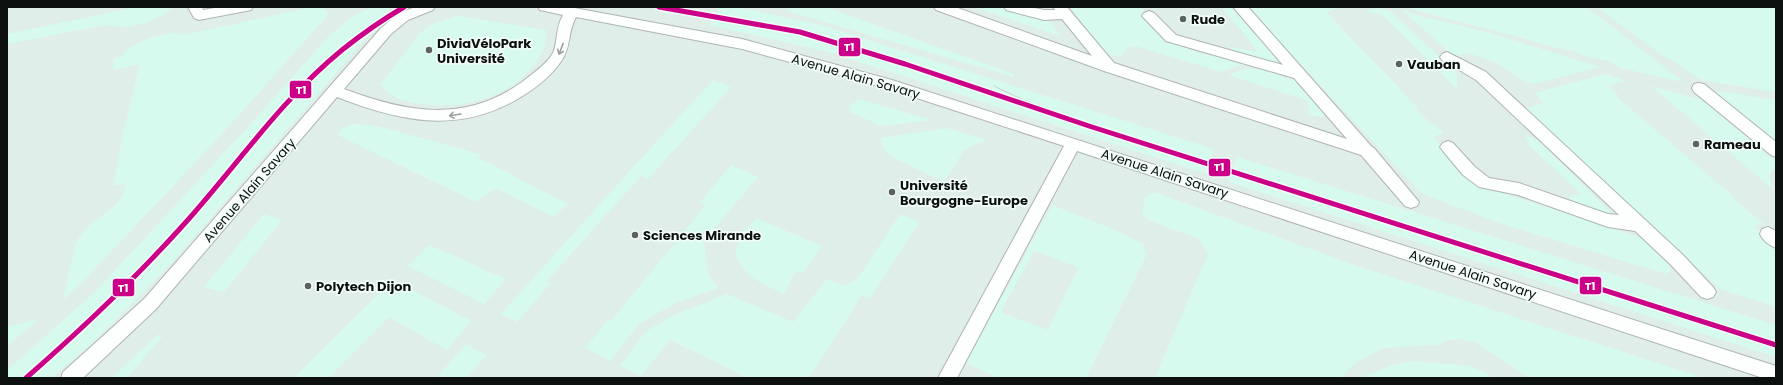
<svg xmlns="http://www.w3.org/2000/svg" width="1783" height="385" viewBox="0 0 1783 385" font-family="Poppins,sans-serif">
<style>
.built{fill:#dfeee8}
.green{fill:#d6fbee;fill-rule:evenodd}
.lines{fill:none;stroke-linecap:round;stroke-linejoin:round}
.lane-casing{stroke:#afb4b2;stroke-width:2}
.lane{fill:#fdfefe;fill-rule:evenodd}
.tram{stroke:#cacccc;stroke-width:1}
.tram-1-casing{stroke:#f1fef9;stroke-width:8}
.tram-1{stroke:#c08;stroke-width:5}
.oneway{stroke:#9d9f9e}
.poi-dot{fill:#5d6261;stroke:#f1fef9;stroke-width:1.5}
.labels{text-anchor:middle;stroke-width:3.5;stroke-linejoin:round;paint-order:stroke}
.poi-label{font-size:13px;font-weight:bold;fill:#0c100f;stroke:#f1fef9;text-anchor:start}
.street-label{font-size:13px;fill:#0c100f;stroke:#f1fef9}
.line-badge{stroke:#f1fef9;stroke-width:1.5}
.badge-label{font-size:11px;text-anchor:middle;font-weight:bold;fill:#fff}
</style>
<rect width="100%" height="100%" fill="#f4fbf8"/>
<rect class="built" x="7" y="7" width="1769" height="371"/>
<g class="green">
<path d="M137 7H173C160 19 139 27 121 27 116 27 110 25 105 25L7 44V34Z"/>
<path d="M312 7H320L328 12 326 17 221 135 88 276 63 300 76 242 86 228 117 204 123 195 126 183 113 186 123 134 140 64 113 70 114 58 122 57C126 44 162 33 175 33 178 33 181 35 184 35Z"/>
<polygon points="372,7 390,8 380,22 170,265 96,340 51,378 7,378 7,370 94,293 247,128 328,37 352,17"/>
<polygon points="720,7 737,7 821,25 1214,149 1207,174 828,52 709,25"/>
<polygon points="789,7 825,7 1014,74 1014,77 787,11"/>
<polygon points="974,7 1000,7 1050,22 1060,36"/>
<polygon points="1070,7 1142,7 1145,12 1145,20 1163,37 1198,53 1247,63 1221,72 1136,46 1127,48 1121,57 1108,54 1101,49"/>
<polygon points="1222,7 1231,7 1286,70 1231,52 1231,47 1257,52 1255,48"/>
<polygon points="1247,7 1344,7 1333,9 1327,13 1418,108 1416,109 1432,125 1435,124 1443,133 1433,137 1481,186 1651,241 1664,253 1671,270 1666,274 1499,223 1421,193"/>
<polygon points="1403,7 1587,7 1683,82 1621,68 1608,61 1584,56 1573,51 1553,47 1515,36"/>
<polygon points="1596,7 1776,7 1776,92 1701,80 1674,61 1666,58"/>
<polygon points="1378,8 1390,11 1456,72 1457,78 1457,89 1380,13 1370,13 1367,10"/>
<polygon points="1401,9 1416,15 1487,32 1600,67 1538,83 1528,83 1493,61 1468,53 1453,56"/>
<path d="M457 16 546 30C546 35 546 43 544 48 525 90 476 108 432 105 418 104 404 102 391 95 387 93 384 88 380 85L420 33 432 24Z"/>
<polygon points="1263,67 1282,77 1295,80 1301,84 1326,113 1324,117 1309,115 1309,101 1228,75 1241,70"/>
<polygon points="1605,74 1626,81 1608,86 1619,96 1617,97 1735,198 1733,199 1763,223 1754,226 1776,246 1776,307 1720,289 1524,109 1544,103 1535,93"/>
<polygon points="713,80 731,87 648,179 641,176 546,282 550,284 517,322 501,314 627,174"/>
<polygon points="1651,86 1702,100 1776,162 1776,169 1771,172 1768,176 1775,191"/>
<polygon points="1726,92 1776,100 1776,144 1712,93"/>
<polygon points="860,99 932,120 882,126 850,112 849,106"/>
<polygon points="355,124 377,126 480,154 479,158 568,204 554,217 496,189 475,202 338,135 342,128"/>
<polygon points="947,128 987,140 964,150 944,182 892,157 884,150 881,138"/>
<polygon points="1526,136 1538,140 1616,218 1573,203 1568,196 1581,194 1529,145"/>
<polygon points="1237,157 1776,325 1776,357 1229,182"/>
<polygon points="731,165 758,177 704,241 708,274 718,288 675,303 639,324 610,361 585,348 609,319 611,321 706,205 700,202"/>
<polygon points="1154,192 1354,265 1704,378 1530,378 1475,342 1460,339 1448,340 1437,345 1383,348 1355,363 1341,378 1155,378 1208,254 1199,239 1153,222 1142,215 1145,197"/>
<path d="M1052 205 1120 232 1143 244 1146 256 1086 378H999L966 363ZM1034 251 1075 266 1078 269 1048 330 1002 313V309Z"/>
<polygon points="264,214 282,220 224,292 204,287"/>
<polygon points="900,214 919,222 870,299 862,295 809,378 747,378 670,340 641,376 620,366 645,332 674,315 727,294 793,322 827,279 845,286 858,278"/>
<path d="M756 218 822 246 803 273 795 272 784 294C761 282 744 279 735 252L741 236Z"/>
<polygon points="429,245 506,279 484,304 408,266"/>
<polygon points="393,280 471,321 447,350 389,317 328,378 294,378"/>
<polygon points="39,319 7,346 7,327"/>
<polygon points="159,334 162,337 127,378 111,378"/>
<polygon points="466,344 487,355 466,378 436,378"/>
<polygon points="1414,361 1470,366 1495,378 1366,378 1365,376 1393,365"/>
</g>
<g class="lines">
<g class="lane-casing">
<g id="lane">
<polygon points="188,7 202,7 203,10 220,7 253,7 251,10 246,11 199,20 194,18"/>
<path d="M415 7H435L433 10 408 20 391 34 344 89C405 112 465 124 522 82 532 74 546 65 553 53 558 42 555 29 563 15L540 10 538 7H569L742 39 892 80 1776 366V378H1763L1077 151 957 378H938L1064 146 889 89 742 49 576 17C568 31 571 47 562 60 551 77 533 90 516 100 455 134 399 121 337 97L156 309 83 378H61L63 372 144 299 381 28 398 14Z"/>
<polygon points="934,7 955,7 1092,56 1062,19 1044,20 1006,10 1004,7 1030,7 1044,10 1055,10 1053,7 1067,7 1114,63 1347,139 1294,78 1166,41 1142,16 1144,13 1149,11 1154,13 1176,35 1283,65 1233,7 1248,7 1372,147 1374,148 1419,202 1417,206 1411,208 1405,206 1361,155 1104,71 936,10"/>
<polygon points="1447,52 1486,72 1683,255 1713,287 1716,292 1713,297 1707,299 1701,297 1671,265 1635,231 1608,227 1518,195 1479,187 1463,175 1443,151 1440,147 1443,143 1448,141 1453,143 1475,167 1489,178 1519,183 1608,214 1619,215 1476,80 1442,60 1440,57 1442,54"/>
<polygon points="1699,83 1704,84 1776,142 1776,157 1771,155 1694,92 1692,88 1694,84"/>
<path d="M1768 227 1776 231V248C1769 245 1763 241 1760 234L1762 229Z"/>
</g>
</g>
<use href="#lane" class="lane"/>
<polyline class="tram" points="994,86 1019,98 1089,126"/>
<g class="tram-1-casing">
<g id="tram-1">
<polyline points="659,7 800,32 905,64 1089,126 1776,345"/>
<path d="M26 378C82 329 136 278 186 222 237 165 282 99 342 50 362 34 382 20 404 7"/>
</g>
</g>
<use href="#tram-1" class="tram-1"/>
</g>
<defs><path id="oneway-shaft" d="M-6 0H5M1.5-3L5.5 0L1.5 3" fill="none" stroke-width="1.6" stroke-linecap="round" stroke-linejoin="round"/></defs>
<g class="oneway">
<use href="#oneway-shaft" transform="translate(561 49) rotate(111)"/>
<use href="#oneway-shaft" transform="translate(455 115) rotate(171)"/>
</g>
<g class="poi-dot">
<circle cx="1183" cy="19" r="4"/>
<circle cx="429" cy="50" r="4"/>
<circle cx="1399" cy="64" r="4"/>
<circle cx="1696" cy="144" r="4"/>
<circle cx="892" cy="192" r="4"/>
<circle cx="635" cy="235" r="4"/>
<circle cx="308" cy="286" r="4"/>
</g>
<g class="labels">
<g class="poi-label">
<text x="1191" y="24">Rude</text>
<text x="437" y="48">DiviaVéloPark<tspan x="437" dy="15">Université</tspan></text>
<text x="1407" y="69">Vauban</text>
<text x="1704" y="149">Rameau</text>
<text x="900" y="190">Université<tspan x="900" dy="15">Bourgogne-Europe</tspan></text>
<text x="643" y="240">Sciences Mirande</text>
<text x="316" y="291">Polytech Dijon</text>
</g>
<g class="street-label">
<text transform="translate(856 76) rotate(16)" y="5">Avenue Alain Savary</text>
<text transform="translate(1165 173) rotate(18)" y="5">Avenue Alain Savary</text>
<text transform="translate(249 190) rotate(-49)" y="5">Avenue Alain Savary</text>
<text transform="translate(1473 274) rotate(18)" y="5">Avenue Alain Savary</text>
</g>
</g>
<g class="line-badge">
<rect x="838" y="37" width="23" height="20" rx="4" fill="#c08"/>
<rect x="289" y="80" width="23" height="19" rx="4" fill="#c08"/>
<rect x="1208" y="158" width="23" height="19" rx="4" fill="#c08"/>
<rect x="1579" y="276" width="23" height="19" rx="4" fill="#c08"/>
<rect x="112" y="278" width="23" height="19" rx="4" fill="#c08"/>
</g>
<g class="badge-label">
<text x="849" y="51">T1</text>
<text x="301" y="94">T1</text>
<text x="1219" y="171">T1</text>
<text x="1590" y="290">T1</text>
<text x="123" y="292">T1</text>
</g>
<rect width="1783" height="385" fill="none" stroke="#0c100f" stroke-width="16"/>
</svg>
